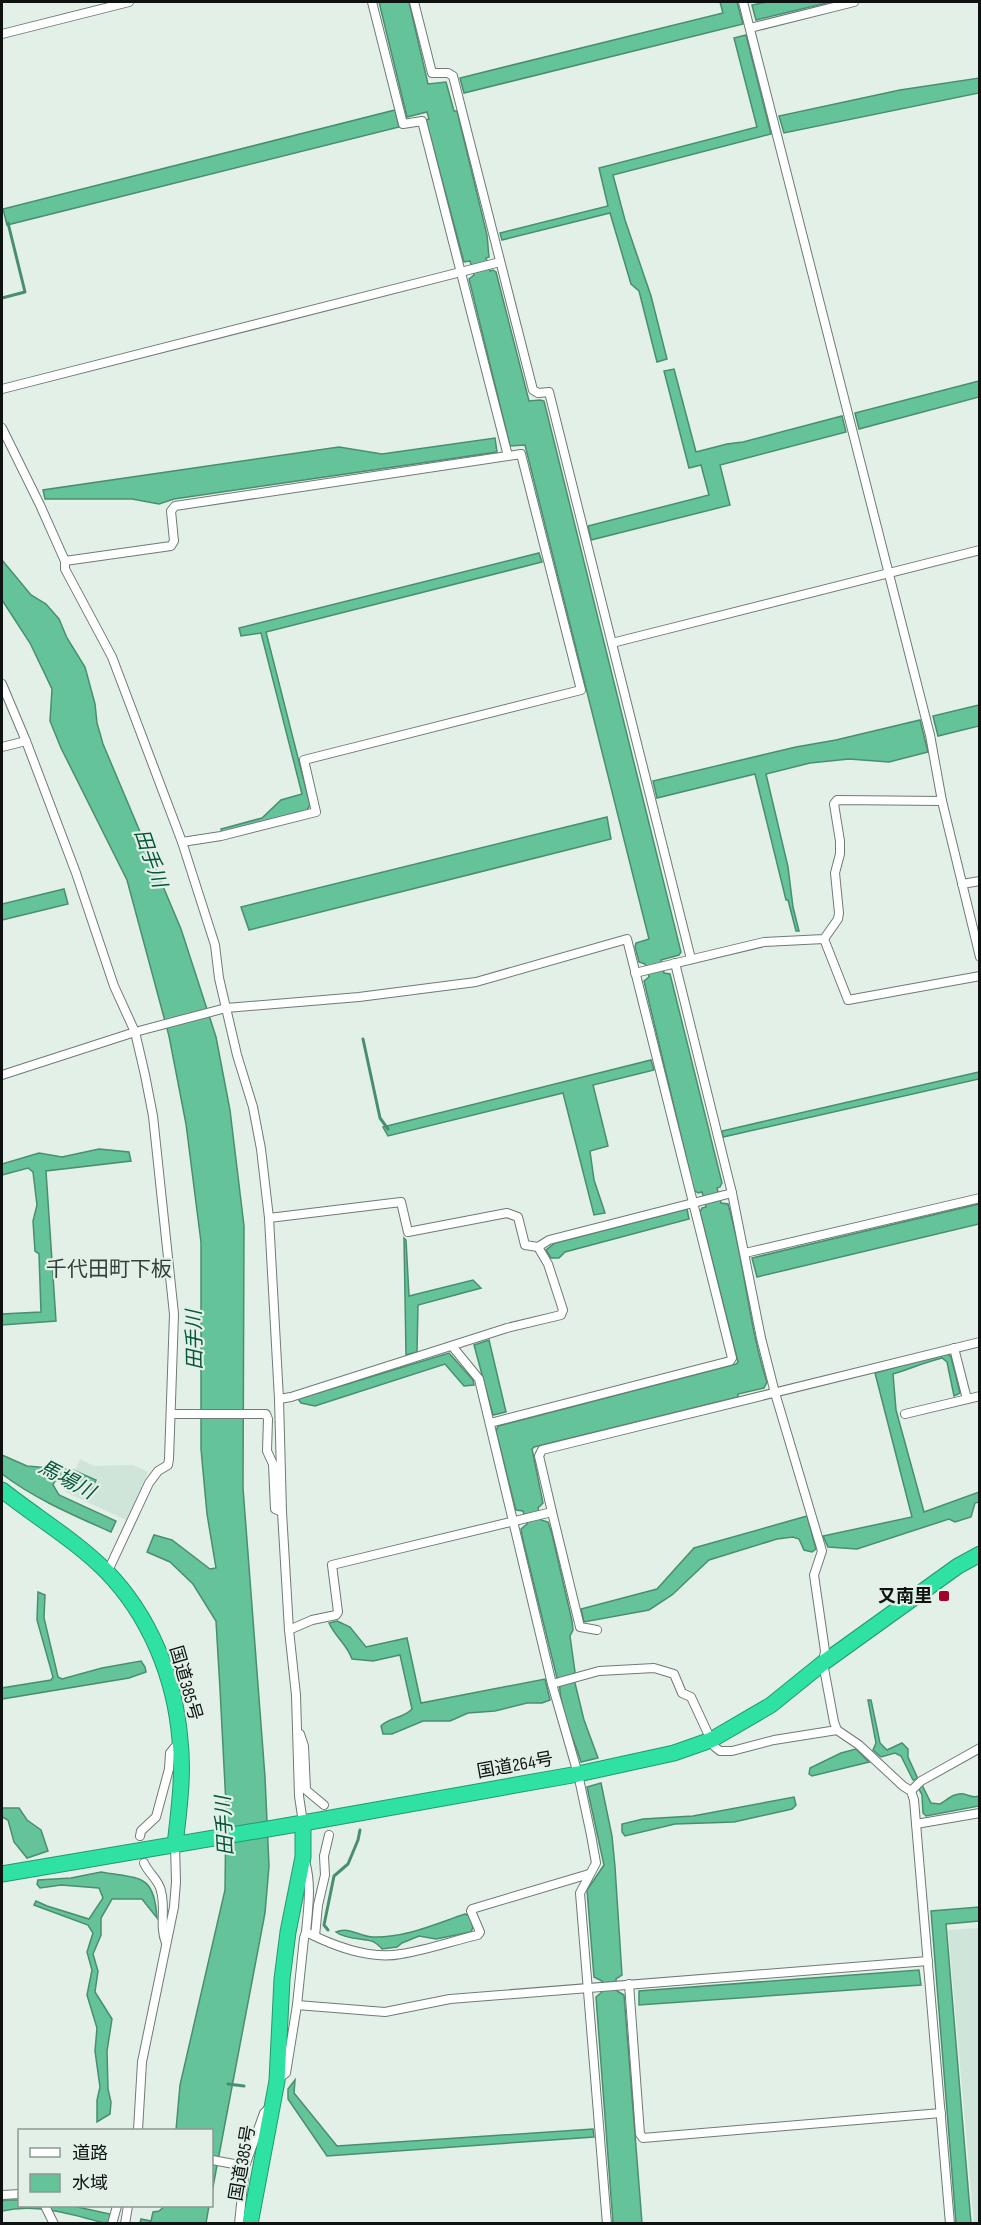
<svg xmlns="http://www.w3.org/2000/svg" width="981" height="2225" viewBox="0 0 981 2225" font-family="'Sofia Sans Condensed','Noto Sans JP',sans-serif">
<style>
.built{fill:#d0e5da}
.water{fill:#64c399;stroke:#4a8e70;stroke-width:1.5}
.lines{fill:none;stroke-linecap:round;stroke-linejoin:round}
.stream{stroke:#4a8e70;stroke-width:3}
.street-casing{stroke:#6f7b74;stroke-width:10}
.highway-casing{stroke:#23996f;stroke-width:17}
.street{stroke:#fff;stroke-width:8}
.highway{stroke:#2fe1a2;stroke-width:15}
.poi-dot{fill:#a2022b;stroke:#e2f0e8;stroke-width:2}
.labels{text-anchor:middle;stroke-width:4.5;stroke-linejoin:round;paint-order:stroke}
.poi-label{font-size:18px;font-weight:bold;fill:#0e1311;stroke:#e2f0e8;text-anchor:end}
.street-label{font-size:18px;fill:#0e1311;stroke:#e2f0e8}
.water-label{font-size:20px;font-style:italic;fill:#06563b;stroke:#e2f0e8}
.quarter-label{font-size:21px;fill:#353f3a;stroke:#e2f0e8}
</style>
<rect width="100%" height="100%" fill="#e2f0e8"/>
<g class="built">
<polygon points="80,1459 94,1466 133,1465 148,1472 126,1520 65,1492"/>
<polygon points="979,1928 980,2223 974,2224 948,1930"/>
</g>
<g class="water">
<path d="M379 2H409L428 84 446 82 454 111H457L487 235 489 257 486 258 490 271 493 270 496 272 529 401 540 400 544 401 681 952 679 955 661 960 664 973 670 974 722 1183 720 1187 717 1188 721 1203 728 1204C745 1263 748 1324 767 1382L764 1388 738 1394V1397L534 1447 532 1449 543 1503 538 1508 541 1520 548 1522 552 1534 572 1621 573 1630 570 1636 575 1672 571 1677 575 1683 584 1720 598 1758 581 1762C574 1739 557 1703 560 1679L557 1678 523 1540 521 1529 527 1524 523 1511 516 1510 513 1499 496 1431 498 1426 736 1364 738 1362 700 1212 702 1208 706 1207 702 1192 698 1193 694 1190 644 981 649 977 645 964 639 962 635 947 636 943 649 939 525 445 510 446 469 279 474 275 470 261 464 262 426 120 429 119 427 112 407 117Z"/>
<polygon points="720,2 737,2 743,24 464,93 460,78 723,13"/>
<polygon points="767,2 831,2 756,20 752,5"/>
<polygon points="746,35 771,134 613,175 625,220 651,296 667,359 657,362 639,291 631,284 610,213 502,240 500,233 608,206 599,168 757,127 734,38"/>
<polygon points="979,78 979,93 784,133 779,116 900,90"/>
<polygon points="395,110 399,127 7,225 3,209"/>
<polygon points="674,369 696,452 727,444 743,442 842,416 846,432 720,465 730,505 591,540 588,526 709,495 701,465 689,468 664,371"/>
<polygon points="979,381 979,397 859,429 855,413"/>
<polygon points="495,438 497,452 174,499 159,504 132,499 45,499 43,490 339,447 382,454"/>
<polygon points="539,553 542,562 266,632 310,805 307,810 222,832 221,829 262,818 281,800 302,794 261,633 241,636 239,628"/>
<polygon points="2,560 31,595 46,604 59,619 67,638 85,667 95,704 97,723 103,744 181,929 216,1037 230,1110 244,1226 243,1488 265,1777 269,1866 265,1913 212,2192 212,2130 176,2130 180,2085 225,1890 226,1805 220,1689 216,1621 193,1584 170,1562 147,1552 154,1535 172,1540 210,1569 216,1568 207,1514 201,1449 201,1242 186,1124 169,1036 127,880 61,748 50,721 52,689 30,643 2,600"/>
<polygon points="979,705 979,726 938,736 933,716"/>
<polygon points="920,720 928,752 889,762 849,759 810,763 766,774 788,867 793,907 799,931 796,931 788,900 786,900 755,774 657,798 653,781 796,747 836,740"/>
<polygon points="607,817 611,839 249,930 241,907"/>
<polygon points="64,889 68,904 2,920 2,904"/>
<polygon points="651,1060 654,1070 593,1085 608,1146 590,1151 594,1180 605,1213 594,1215 563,1093 388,1136 383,1127"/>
<polygon points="979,1072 979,1079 723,1137 722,1131"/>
<polygon points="99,1149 129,1152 131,1161 46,1171 56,1321 2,1325 2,1314 41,1312 39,1254 35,1251 33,1221 37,1205 33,1172 28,1168 2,1175 2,1164 39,1153 62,1157"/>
<polygon points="979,1204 979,1224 757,1277 752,1258"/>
<polygon points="687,1209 689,1219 565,1252 559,1258 551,1258 546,1250 555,1243"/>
<polygon points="404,1238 406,1240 409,1296 473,1280 481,1288 418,1305 417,1352 406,1355"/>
<polygon points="489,1340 506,1412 493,1415 474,1345"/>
<polygon points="449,1353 473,1380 474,1385 464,1386 445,1364 315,1406 301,1403 298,1399"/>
<path d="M947 1353 951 1357 960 1393 954 1396 947 1362 942 1358C925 1362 910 1369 893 1374L896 1410 924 1512 979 1492V1502L975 1503 971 1517 955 1522 949 1519 857 1549 828 1547 823 1536 912 1517 875 1373Z"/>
<path d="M2 1455 27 1466 73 1470 96 1480 91 1490C79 1484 69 1477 55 1481L53 1485 59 1495 116 1521 111 1532C73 1515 35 1499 2 1474Z"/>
<polygon points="807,1516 816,1549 812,1552 804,1550 799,1539 793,1537 777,1539 709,1560 672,1595 649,1610 584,1622 581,1609 657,1589 694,1548"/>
<polygon points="38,1592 45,1595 44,1618 58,1677 62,1679 102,1668 141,1661 145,1667 146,1672 129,1678 2,1699 2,1688 51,1680 53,1677 37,1620"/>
<path d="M337 1621 350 1627 366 1647 407 1638 421 1703 545 1679 550 1700 542 1703H527L495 1711 468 1713 450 1721H423L392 1734H383L381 1726C389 1717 403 1719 412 1709L400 1655 373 1661 352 1659C347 1644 335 1637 329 1623Z"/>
<polygon points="868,1700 871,1700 880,1743 887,1750 902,1743 908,1749 908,1757 918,1779 913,1780 901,1756 895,1753 881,1757 873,1750 876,1743"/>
<polygon points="856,1749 869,1762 812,1776 809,1774 810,1768 841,1753"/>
<polygon points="601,1783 612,1836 615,1867 622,1975 616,1979 617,1991 624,1995 642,2223 613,2223 596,1997 602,1992 602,1981 594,1977 587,1890 604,1865 587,1787"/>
<path d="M922 1785 931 1803 940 1804C947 1800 955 1792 964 1794 971 1796 972 1798 979 1796V1806L926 1816 923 1813 922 1795 918 1787Z"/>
<polygon points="794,1797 796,1805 792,1809 734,1822 675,1824 625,1836 622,1832 622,1824 643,1819 693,1816"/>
<polygon points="2,1808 19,1808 27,1820 41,1830 48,1851 27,1858 14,1842 8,1820 2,1817"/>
<path d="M101 1872C140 1879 154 1873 157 1918L142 1899H112L101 1918V1935L93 1954 98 1971 95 1992 112 2019 107 2051 108 2089 111 2102 110 2114 97 2122V2100L100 2087 95 2051 97 2028 87 1995 92 1970 87 1952 93 1933 88 1925 34 1905 36 1901 47 1906 89 1919 103 1898 99 1888 61 1885 40 1888 37 1884 38 1880 71 1878Z"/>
<polygon points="979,1907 979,1921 946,1924 971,2223 956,2223 931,1911"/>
<path d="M465 1914 469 1916 473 1927 471 1932 436 1939 419 1936 402 1943 397 1947 382 1949C380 1946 377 1944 374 1942 364 1938 346 1940 336 1932 349 1926 360 1937 373 1937 405 1938 435 1924 465 1914Z"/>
<polygon points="919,1970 921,1985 639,2005 639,1991"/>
<polygon points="295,2080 294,2093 337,2146 593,2129 594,2137 327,2156 288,2099 288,2089"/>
<path d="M5 2200H19L20 2206H73L110 2214 109 2222 104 2223C70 2214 37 2203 2 2211V2201Z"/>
<polygon points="165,2206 209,2206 206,2223 140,2223 141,2219 151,2221 153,2212 159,2211"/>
</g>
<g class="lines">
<g class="stream">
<polyline points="2,298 25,292 8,223"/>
<polyline points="363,1039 380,1118 388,1129"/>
<polyline points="328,1930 324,1925 334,1876 348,1864 358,1840 360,1830"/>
<polyline points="228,2084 244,2086"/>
</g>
<g class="street-casing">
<g id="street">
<polyline points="372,2 403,124 422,121 508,456"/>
<polyline points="414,2 432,73 448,73 453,76 533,390 538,393 549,392 691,959"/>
<polyline points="743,2 930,735 942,801 980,957"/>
<polyline points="750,28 854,2"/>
<polyline points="2,34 129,2"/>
<polyline points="2,389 500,262"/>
<polyline points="2,428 40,505 65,561 65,569 112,657 182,842 215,945 219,978 237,1055 253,1107 261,1149 269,1218 279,1399 282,1512 289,1630 296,1695 299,1796 303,1823"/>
<polyline points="65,561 171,546 174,541 171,511 175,506 521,454 581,690 304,760 316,812 221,836 182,842"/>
<polyline points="612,643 980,550"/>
<polyline points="2,684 26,741 76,873 114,986 135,1032 145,1075 153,1116 174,1314 169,1459 168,1465 158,1471 149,1483 107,1573"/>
<polyline points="2,747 26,741"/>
<polyline points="962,884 980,881"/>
<polyline points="824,939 848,1000 980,976"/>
<polyline points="675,963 732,1193 761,1338 775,1393 822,1551 814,1575 825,1651 823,1663 834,1722 837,1730 859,1745 903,1786 911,1791 914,1800 950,2224"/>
<polyline points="635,973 764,942 824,939 838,919 839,913 835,873 840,854 840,841 834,804 837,800 942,801"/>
<polyline points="2,1075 135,1032 226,1008 359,997 476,982 627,939 732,1358 730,1361 490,1423"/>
<polyline points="269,1218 401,1202 408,1232 507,1213 518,1217 525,1245 538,1247 549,1240 732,1193"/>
<polyline points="745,1253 980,1198"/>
<polyline points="452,1346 479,1379 552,1684 578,1774 591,1835 596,1863 580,1893 607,2224"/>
<polyline points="954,1348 967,1399"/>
<polyline points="279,1399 291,1397 507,1328 561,1315 563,1310 548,1264 538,1247"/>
<polyline points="172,1414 266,1414 268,1419 267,1451 273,1464 275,1509 282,1512"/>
<polyline points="905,1414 980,1396"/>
<polyline points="552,1512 580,1627 597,1630"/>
<polyline points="289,1630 312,1620 336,1615 338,1612 332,1565 552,1512 539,1456 542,1450 980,1342"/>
<polyline points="552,1684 599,1671 654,1668 674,1674 682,1693 691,1697 711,1740 715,1747 720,1751 732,1751 774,1740 837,1730"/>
<polyline points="300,1734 304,1746 306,1790 324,1805"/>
<polyline points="911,1791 921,1781 980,1748"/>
<polyline points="916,1824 980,1813"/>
<polyline points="140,1836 141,1831 156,1817 169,1769 170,1753 180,1741"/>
<path d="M305 1861C312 1885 308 1909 306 1932"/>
<path d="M144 1863C149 1874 159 1880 161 1891 166 1909 159 1926 166 1943"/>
<polyline points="315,1936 318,1905 325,1875 324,1856 329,1835"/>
<polyline points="629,1984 640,2134 643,2138 941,2113"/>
<path d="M297 2005 304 1938 306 1932C334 1946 369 1960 401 1954 427 1950 452 1941 478 1935L480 1932 471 1911 472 1909 589 1874"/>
<polyline points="278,2079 286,2073 297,2005 385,2012 450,1999 928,1961"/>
<polyline points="138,2130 142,2062 174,1907 176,1882 175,1845"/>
<polyline points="212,2160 245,2166"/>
<polyline points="2,2195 20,2194"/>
<polyline points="45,2206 54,2224"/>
<polyline points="112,2224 117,2206"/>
<polyline points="125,2224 128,2206"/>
<polyline points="239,2224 245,2166 264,2113 268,2109"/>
</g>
</g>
<g class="highway-casing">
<g id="highway">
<path d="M2 1490C36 1517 75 1540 106 1571 150 1616 175 1678 180 1740 184 1774 179 1810 175 1845"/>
<polyline points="2,1874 303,1823 578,1774 674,1753 711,1740 771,1705 823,1663 958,1566 980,1554"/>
<polyline points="250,2224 277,2081 282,1979 288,1932 303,1857 303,1823"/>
</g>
</g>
<use href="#street" class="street"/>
<use href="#highway" class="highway"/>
</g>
<rect class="poi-dot" x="938" y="1590" width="12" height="12" rx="3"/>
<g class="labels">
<g class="poi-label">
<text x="932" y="1602">又南里</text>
</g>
<g class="street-label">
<text transform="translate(186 1683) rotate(74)" y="6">国道385号</text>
<text transform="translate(515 1765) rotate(-10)" y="6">国道264号</text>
<text transform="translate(242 2163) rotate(-80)" y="6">国道385号</text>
</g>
<g class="water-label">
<text transform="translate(151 858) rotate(71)" y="7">田手川</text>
<text transform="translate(194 1340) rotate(-91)" y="7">田手川</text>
<text transform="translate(67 1479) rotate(28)" y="7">馬場川</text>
<text transform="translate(224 1826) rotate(-93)" y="7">田手川</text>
</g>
<g class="quarter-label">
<text x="109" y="1276">千代田町下板</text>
</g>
</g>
<rect width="981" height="2225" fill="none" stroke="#0e1311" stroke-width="6"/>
<rect x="18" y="2129" width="195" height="78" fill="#e2f0e8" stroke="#8d9892" stroke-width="1.5"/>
<rect x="30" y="2148" width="30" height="9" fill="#ffffff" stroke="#8d9892" stroke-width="1.5"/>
<text x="72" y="2159" font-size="18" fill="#0e1311">道路</text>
<rect x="30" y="2174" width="30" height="18" fill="#64c399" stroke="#8d9892" stroke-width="1.5"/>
<text x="72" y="2189" font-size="18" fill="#0e1311">水域</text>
</svg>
